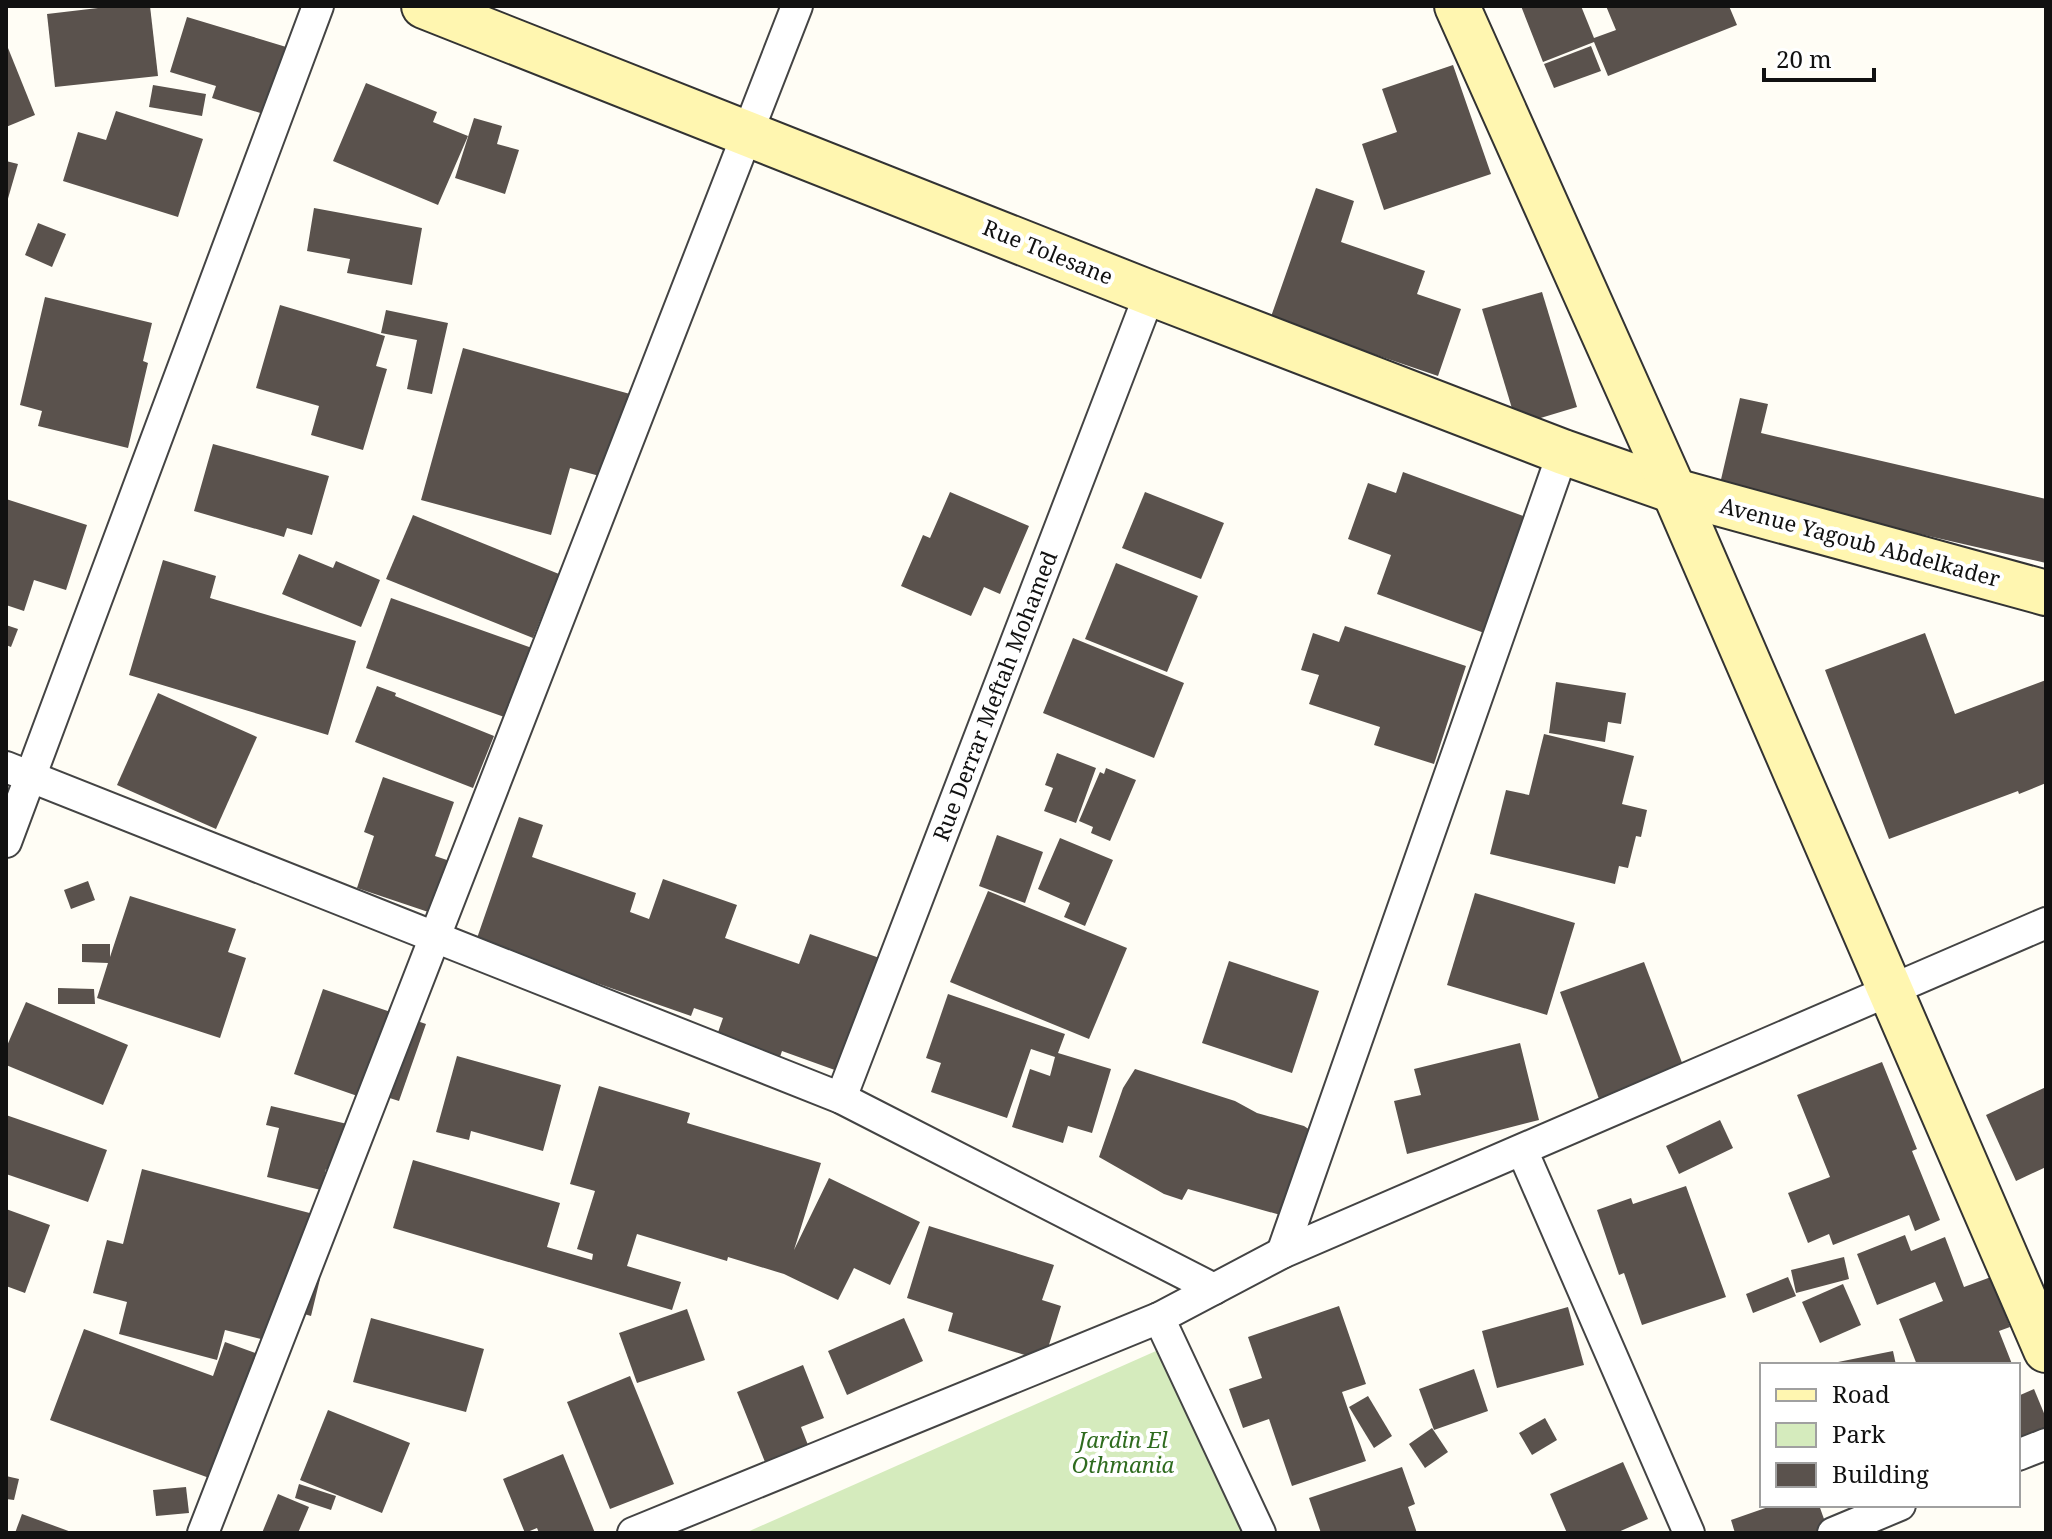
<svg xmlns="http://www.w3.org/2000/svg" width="2052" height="1539" viewBox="0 0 2052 1539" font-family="'Noto Serif',serif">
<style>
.green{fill:#d5ebbd}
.building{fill:#5a524d}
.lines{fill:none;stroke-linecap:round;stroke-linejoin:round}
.street-casing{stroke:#444;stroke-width:34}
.secondary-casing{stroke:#333;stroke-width:48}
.street{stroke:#fff;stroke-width:30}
.secondary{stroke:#fff6b0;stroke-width:44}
.labels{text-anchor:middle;stroke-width:8;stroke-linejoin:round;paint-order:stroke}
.street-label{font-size:22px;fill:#111;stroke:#fff}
.park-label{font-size:22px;font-style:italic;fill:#2f6b1f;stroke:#fff}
</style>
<rect width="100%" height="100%" fill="#fffdf5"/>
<polygon class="green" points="1165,1347 1244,1533 745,1533"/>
<g class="building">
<polygon points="115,6 150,6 158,76 55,87 47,14"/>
<polygon points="1521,6 1581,6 1594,38 1616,30 1606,6 1729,6 1737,25 1608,76 1594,42 1543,62"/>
<polygon points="187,17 306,53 286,121 212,98 216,86 170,72"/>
<polygon points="6,43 35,115 6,127"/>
<polygon points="1591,46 1601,71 1554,88 1544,64"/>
<polygon points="1453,65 1491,174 1384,210 1362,144 1397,132 1382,89"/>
<polygon points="366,83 437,112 433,122 468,136 438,205 333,161"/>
<polygon points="153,85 206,94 202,116 149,107"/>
<polygon points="116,111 203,139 178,217 63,181 78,132 106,140"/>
<polygon points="474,118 502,126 497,144 519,150 505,194 455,178"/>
<polygon points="6,161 18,164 7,202 6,202"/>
<polygon points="1316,188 1354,201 1341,242 1425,271 1417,294 1461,309 1438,376 1347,345 1266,331"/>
<polygon points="314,208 422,228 412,285 347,273 350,259 307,251"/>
<polygon points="38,223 66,234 52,267 25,255"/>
<polygon points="1542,292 1577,407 1517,425 1482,309"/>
<polygon points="45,297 152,323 143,361 148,363 128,448 38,426 42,411 20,405"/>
<polygon points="280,305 385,336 376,366 387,369 363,450 311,435 319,406 256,388"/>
<polygon points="386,310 448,323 432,394 407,389 417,340 381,333"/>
<polygon points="463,348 641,397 618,481 570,468 551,535 421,500"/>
<polygon points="1740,398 1768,404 1761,433 2046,499 2046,563 1719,488"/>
<polygon points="213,444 329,476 312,535 287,528 284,537 194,511"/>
<polygon points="1403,472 1526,517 1487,634 1377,594 1391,555 1348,539 1368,483 1396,493"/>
<polygon points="950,492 1029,526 1000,594 984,587 971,616 901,586 923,535 930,538"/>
<polygon points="1145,492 1224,523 1201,579 1122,548"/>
<polygon points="6,499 87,525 66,590 34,580 24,611 6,605"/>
<polygon points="413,515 559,574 533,638 386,579"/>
<polygon points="299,554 333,568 336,561 380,580 361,627 282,594"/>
<polygon points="163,560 216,576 210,598 356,641 328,735 129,675"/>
<polygon points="1116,563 1198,596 1167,672 1085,639"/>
<polygon points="391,598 546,653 521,723 366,668"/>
<polygon points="6,625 18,629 11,647 6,645"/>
<polygon points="1345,626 1466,666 1434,764 1374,745 1380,727 1309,704 1319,675 1301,670 1313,633 1339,642"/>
<polygon points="1925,633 1955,714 2046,680 2046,783 2019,794 2018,791 1889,839 1825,670"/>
<polygon points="1073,638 1184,683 1154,758 1043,713"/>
<polygon points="1556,682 1626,693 1621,724 1608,722 1605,742 1549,733"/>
<polygon points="377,686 396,693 395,696 494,736 473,788 355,742"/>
<polygon points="158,693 257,737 216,829 117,785"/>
<polygon points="1544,734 1634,756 1622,804 1647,810 1641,837 1636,836 1628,868 1619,866 1615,884 1490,854 1506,790 1529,795"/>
<polygon points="1057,753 1096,768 1076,823 1044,811 1053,788 1045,785"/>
<polygon points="1106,768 1136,780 1110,841 1091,833 1093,827 1079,821 1100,772 1104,774"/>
<polygon points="383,777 454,802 435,856 468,867 455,921 357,888 374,836 364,832"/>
<polygon points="519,817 543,825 532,857 636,893 630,912 649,919 663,879 737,905 725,938 799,964 810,934 897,964 857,1078 782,1051 778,1063 715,1041 723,1018 694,1008 691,1016 476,941"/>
<polygon points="997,835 1043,852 1025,903 979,886"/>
<polygon points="1060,838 1113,860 1085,926 1064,917 1070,903 1038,889"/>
<polygon points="88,881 95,900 71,909 64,890"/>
<polygon points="988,891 1127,948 1089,1039 950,982"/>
<polygon points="1475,893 1575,923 1547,1015 1447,985"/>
<polygon points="130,896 236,929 228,952 246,958 220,1038 97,998 108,963 82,962 82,944 110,944 110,957"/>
<polygon points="1229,961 1319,991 1292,1073 1202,1043"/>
<polygon points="1644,962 1684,1068 1599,1099 1560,992"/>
<polygon points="58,988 94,989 95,1004 58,1004"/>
<polygon points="323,989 426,1024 399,1101 371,1092 369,1100 294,1074"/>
<polygon points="948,994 1065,1034 1058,1053 1111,1069 1092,1133 1068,1126 1063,1143 1012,1127 1030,1069 1050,1076 1055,1057 1031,1049 1007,1118 931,1092 941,1063 926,1058"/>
<polygon points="26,1002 128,1045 103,1105 6,1065 6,1048"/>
<polygon points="1520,1043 1539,1120 1407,1154 1394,1101 1421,1095 1414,1069"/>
<polygon points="457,1056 561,1085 543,1151 471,1131 469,1140 436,1132"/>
<polygon points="1882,1062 1917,1149 1912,1151 1940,1220 1915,1231 1909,1215 1833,1245 1829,1234 1808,1243 1788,1193 1830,1177 1797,1095"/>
<polygon points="1135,1069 1235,1101 1257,1113 1304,1126 1313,1132 1284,1216 1188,1189 1182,1200 1164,1194 1099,1157 1123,1088"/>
<polygon points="599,1086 690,1113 687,1123 821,1163 794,1250 829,1178 920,1222 890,1285 854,1268 838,1300 784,1274 728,1257 727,1261 637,1234 627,1266 681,1282 672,1310 393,1228 413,1160 560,1203 547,1247 592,1260 593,1254 577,1249 595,1191 570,1184"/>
<polygon points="2046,1087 2046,1167 2016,1181 1986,1115"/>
<polygon points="271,1106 360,1127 348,1175 326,1169 321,1190 267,1177 279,1128 266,1125"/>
<polygon points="6,1115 107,1150 88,1202 6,1174"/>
<polygon points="1720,1120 1733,1148 1679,1174 1666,1146"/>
<polygon points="142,1169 325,1217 310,1276 320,1279 311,1316 294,1311 285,1345 225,1330 217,1360 119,1334 127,1302 93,1293 107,1240 123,1244"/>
<polygon points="1686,1186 1726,1297 1642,1325 1624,1273 1619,1275 1597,1210 1631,1198 1633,1204"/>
<polygon points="6,1209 50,1225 25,1293 6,1286"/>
<polygon points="929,1226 1054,1265 1042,1300 1061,1306 1044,1361 948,1331 953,1313 907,1298"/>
<polygon points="1905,1235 1911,1251 1945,1237 1964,1287 1991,1277 2010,1327 1999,1331 2012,1364 1917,1365 1899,1319 1943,1301 1935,1282 1877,1305 1857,1254"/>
<polygon points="1844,1257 1849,1279 1796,1293 1791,1270"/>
<polygon points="1788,1277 1796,1296 1753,1313 1746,1294"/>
<polygon points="1843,1284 1861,1325 1820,1343 1802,1302"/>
<polygon points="1339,1306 1366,1384 1342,1392 1366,1461 1292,1486 1269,1419 1243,1428 1229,1389 1262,1378 1248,1337"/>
<polygon points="1568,1307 1584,1365 1497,1388 1482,1331"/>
<polygon points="687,1309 705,1360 637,1383 619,1333"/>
<polygon points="371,1318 484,1349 466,1412 353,1382"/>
<polygon points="904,1318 923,1361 847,1395 828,1351"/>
<polygon points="84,1329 213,1376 225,1342 264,1356 223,1483 50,1420"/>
<polygon points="1893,1351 1896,1365 1839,1365 1838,1362"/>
<polygon points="803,1365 824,1418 801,1427 808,1445 765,1462 737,1392"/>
<polygon points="1474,1369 1488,1411 1434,1430 1419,1389"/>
<polygon points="630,1376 674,1484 610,1509 567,1402"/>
<polygon points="2034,1389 2046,1418 2046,1460 2018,1472 2018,1396"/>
<polygon points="1368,1396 1392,1436 1374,1448 1349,1407"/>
<polygon points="328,1410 410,1443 382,1513 300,1480"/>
<polygon points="1545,1418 1557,1440 1532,1455 1519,1433"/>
<polygon points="1432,1428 1448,1452 1425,1468 1409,1444"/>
<polygon points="563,1454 595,1533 539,1533 537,1528 525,1533 503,1479"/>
<polygon points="1623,1462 1648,1519 1616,1533 1567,1533 1550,1494"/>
<polygon points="1402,1467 1415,1504 1408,1507 1417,1533 1321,1533 1309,1498"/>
<polygon points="6,1476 19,1479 14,1500 6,1499"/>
<polygon points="299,1484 336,1496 331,1510 295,1498"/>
<polygon points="186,1487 189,1513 156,1516 153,1490"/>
<polygon points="278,1494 309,1507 298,1533 262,1533"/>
<polygon points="1774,1505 1819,1505 1829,1533 1735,1533 1731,1520"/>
<polygon points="22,1514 74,1533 15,1533"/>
</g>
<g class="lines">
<g class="street-casing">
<g id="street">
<polyline points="6,767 841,1098 1214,1289"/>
<polyline points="6,842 318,6"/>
<polyline points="841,1098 1150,293"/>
<polyline points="1522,1150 1689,1533"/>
<polyline points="1282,1253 1563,452"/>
<polyline points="1159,1318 1260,1533"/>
<polyline points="2018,1455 2046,1444"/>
<polyline points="203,1533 797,6"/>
<polyline points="633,1533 1159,1318 1282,1253 2046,923"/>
<polyline points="1833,1533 1900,1505"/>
</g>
</g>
<g class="secondary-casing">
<g id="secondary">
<polyline points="424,6 1150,293 1563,452 1674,491 2046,593"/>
<polyline points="1457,6 1674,491 2046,1350"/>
</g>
</g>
<use href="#street" class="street"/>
<use href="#secondary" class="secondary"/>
</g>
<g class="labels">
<g class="street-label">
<text transform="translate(1048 252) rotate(22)" y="8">Rue Tolesane</text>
<text transform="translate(1860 542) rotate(15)" y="8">Avenue Yagoub Abdelkader</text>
<text transform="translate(995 696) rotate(-69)" y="8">Rue Derrar Meftah Mohamed</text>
</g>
<g class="park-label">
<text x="1123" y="1448">Jardin El<tspan x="1123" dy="25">Othmania</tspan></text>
</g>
</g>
<rect width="2052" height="1539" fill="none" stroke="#111111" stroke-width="16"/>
<rect x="1760" y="1363" width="260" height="144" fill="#ffffff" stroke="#a0a0a0" stroke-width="2"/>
<rect x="1776" y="1389" width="40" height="12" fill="#fff6b0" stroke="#a0a0a0" stroke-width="2"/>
<text x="1832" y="1403" font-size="24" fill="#111111">Road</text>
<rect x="1776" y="1423" width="40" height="24" fill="#d5ebbd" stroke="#a0a0a0" stroke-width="2"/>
<text x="1832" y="1443" font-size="24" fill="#111111">Park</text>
<rect x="1776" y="1463" width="40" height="24" fill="#5a524d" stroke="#a0a0a0" stroke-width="2"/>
<text x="1832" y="1483" font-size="24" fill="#111111">Building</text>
<path d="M1764 68v12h110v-12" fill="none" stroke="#111111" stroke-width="4"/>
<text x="1776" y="68" font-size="24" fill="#111111" stroke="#ffffff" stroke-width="6" paint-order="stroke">20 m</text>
</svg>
